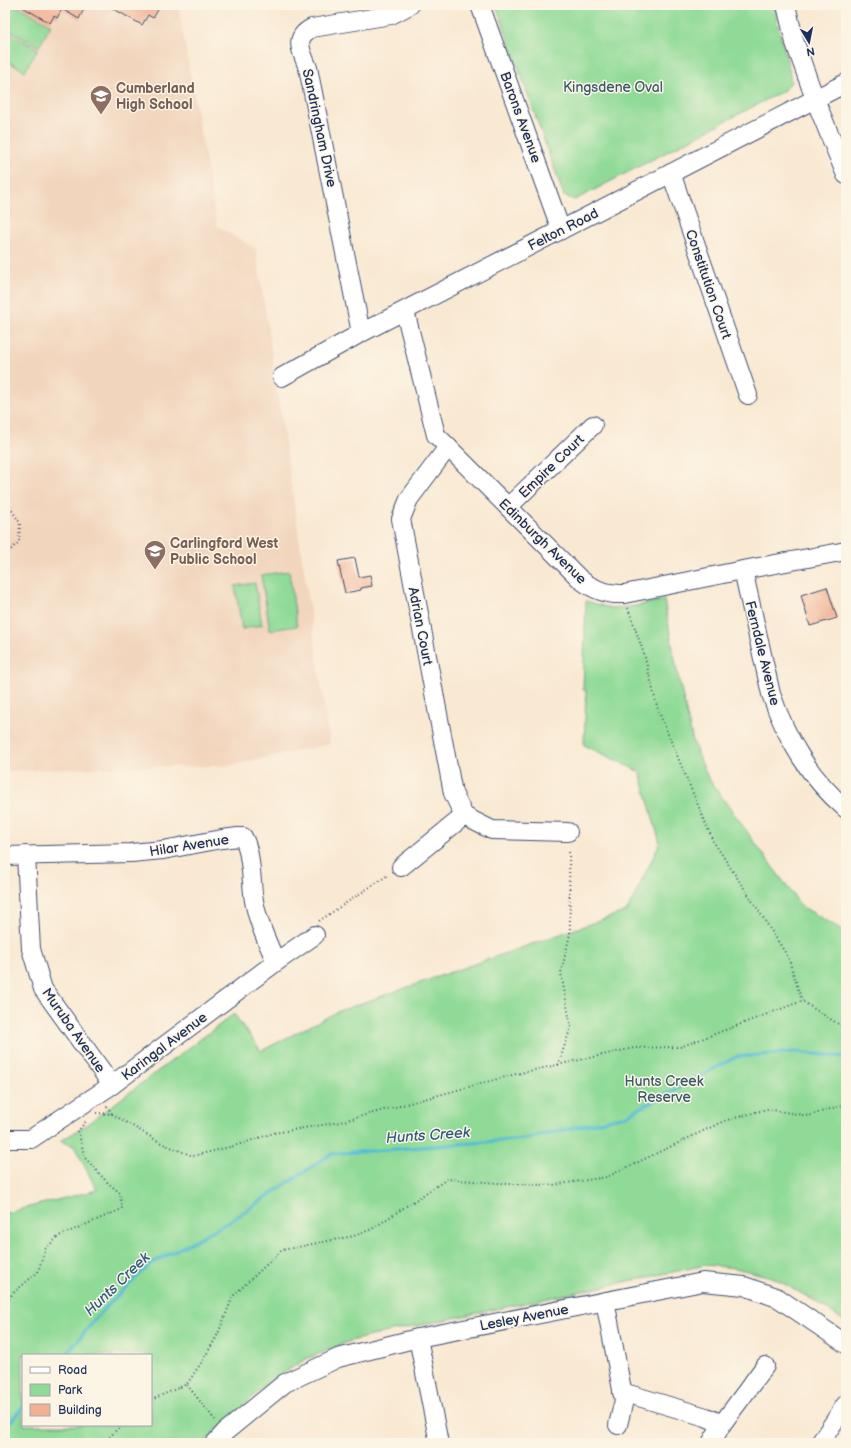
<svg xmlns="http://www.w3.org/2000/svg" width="851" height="1448" viewBox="0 0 851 1448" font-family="'Balsamiq Sans',sans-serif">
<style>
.built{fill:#f2d5bd}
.green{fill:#8fda96;stroke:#55847a;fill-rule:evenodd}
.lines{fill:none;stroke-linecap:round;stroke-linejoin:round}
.stream{stroke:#55bdd2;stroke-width:3.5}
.building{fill:#f2b193}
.minor-casing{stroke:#3c4b70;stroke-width:20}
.path{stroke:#3c4b70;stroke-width:2;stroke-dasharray:1 3;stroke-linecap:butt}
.minor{stroke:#fff;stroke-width:18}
.labels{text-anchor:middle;stroke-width:3;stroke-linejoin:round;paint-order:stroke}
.park-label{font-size:14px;fill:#385a6c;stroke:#fcf5e5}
.education-label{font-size:14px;font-weight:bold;fill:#785e54;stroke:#fcf5e5;text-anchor:start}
.street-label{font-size:14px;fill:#1b2f5e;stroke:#fcf5e5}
.water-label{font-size:15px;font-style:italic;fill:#2c5a81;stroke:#fcf5e5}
</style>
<rect width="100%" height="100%" fill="#fcf5e5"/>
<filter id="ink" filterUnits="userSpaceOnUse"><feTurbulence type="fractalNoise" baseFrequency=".025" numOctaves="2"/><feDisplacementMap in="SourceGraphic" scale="8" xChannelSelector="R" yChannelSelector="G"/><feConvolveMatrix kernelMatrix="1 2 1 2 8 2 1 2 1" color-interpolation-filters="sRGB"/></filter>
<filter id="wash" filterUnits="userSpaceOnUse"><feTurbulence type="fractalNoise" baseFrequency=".012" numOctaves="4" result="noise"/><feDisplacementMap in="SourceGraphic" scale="16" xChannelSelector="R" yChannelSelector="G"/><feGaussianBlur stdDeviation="0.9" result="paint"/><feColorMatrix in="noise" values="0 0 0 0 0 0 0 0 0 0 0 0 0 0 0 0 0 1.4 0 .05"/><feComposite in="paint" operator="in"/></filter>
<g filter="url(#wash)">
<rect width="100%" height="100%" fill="#f9e9d3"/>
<polygon class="built" points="5,5 178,5 217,226 256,249 330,744 227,766 132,767 5,771"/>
<g class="green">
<polygon points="7,5 16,5 51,25 39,47 5,28 5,9"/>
<polygon points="496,5 775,5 778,26 789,69 791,82 783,91 575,200 564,196"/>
<polygon points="5,31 38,49 25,71 5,60"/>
<polygon points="289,571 297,626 270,630 261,575"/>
<polygon points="255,583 262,625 242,629 235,586"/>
<path d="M664 600 677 671 693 742 708 778 801 906 846 932V1322L813 1300 772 1277 735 1268 706 1265 392 1331 350 1341 306 1359 268 1383 203 1443H5V1213L97 1190 74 1146 60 1141 82 1128 234 1014 261 1051 339 1011 627 911 660 843 640 772 584 745 586 690H583L586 601 610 608 631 607ZM23 1355H151V1425H23Z"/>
</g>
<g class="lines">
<g class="stream">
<polyline points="66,1355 102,1311 150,1264 229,1222 331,1154 525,1139 625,1116 736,1057 795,1052 846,1057"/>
<polyline points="5,1428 23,1407"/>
</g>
</g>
<g id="blocks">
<g class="building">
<polygon points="19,5 86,5 79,19 62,9 57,18 54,16 50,23"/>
<polygon points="107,5 161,5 153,18 148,15 142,25"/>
<polygon points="355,558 359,577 370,575 372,586 361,588 361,590 345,593 338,561"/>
<polygon points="827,587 837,618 810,626 801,595"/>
</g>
</g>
</g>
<g filter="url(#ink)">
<use href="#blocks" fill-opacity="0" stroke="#3c4b70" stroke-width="1"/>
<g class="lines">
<g class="minor-casing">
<g id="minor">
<polyline points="480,5 561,230"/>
<polyline points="786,5 795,43 815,99 846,175"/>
<polyline points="671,173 748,395"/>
<path d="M405 311 436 435 581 580C594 590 608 595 624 594L743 570 846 551"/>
<path d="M361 333 308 68C302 52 292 38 312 28L391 15 410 5"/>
<polyline points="282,377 361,333 846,83"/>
<polyline points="448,447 409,499 401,519 453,793 464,816 492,830 568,832"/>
<polyline points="508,507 593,425"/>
<path d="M743 570 771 694C787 740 809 777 846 809"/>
<polyline points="26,855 31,949 43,989 112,1085"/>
<path d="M5 856 131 853 163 850 222 839 238 837H243C252 851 251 884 254 901 258 922 267 942 276 962"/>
<polyline points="401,867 464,816"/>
<polyline points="5,1139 31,1139 56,1122 112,1085 276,962 315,935"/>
<polyline points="605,1301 624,1400 618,1425"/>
<polyline points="418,1338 439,1443"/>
<polyline points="622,1392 706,1417 722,1424 711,1443"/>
<polyline points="722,1424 765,1366"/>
<polyline points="215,1443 225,1432 285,1383 338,1358 418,1338 703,1282 744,1286 778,1298 846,1344"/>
<polyline points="820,1443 846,1404"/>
</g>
</g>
<g class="path">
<polyline points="5,507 11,509 20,523 19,542 5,555"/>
<polyline points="628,608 644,654 658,710 713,841 755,905 788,957 802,1001"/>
<polyline points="319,921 388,875"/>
<polyline points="846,1064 844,1065 846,1071"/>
<polyline points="558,1065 571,1027 561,973 570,934 569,847"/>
<polyline points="107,1106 112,1114"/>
<polyline points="96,1113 112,1114 163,1144 193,1156 234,1146 274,1133 340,1122 516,1074 634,1048 680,1047 802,1001 846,1029"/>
<polyline points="5,1306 12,1294 38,1272 45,1249 59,1236 122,1209 120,1193 106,1181 85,1158 78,1131 87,1120"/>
<polyline points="187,1385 215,1420"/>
<polyline points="151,1400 187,1384 205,1357 218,1334 233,1296 282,1250 354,1236 372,1229 447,1179 511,1184 553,1185 607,1177 724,1121 767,1109 808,1116 846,1104"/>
<polyline points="104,1443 121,1425"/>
</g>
<use href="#minor" class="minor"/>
</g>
</g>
<defs>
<g id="school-pin" transform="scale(1.15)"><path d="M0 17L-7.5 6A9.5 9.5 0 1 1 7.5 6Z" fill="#8d6e63" stroke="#fcf5e5"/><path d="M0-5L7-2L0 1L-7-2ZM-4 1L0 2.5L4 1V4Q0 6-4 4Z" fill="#fff"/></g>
</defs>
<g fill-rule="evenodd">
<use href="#school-pin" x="101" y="96"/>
<use href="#school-pin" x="155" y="551"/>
</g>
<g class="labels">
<g class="park-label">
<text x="613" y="92">Kingsdene Oval</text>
<text x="664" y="1086">Hunts Creek<tspan x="664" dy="16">Reserve</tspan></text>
</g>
<g class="education-label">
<text x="116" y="93">Cumberland<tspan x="116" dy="16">High School</tspan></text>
<text x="170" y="548">Carlingford West<tspan x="170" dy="16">Public School</tspan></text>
</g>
<g class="street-label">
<text transform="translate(521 117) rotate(70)" y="5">Barons Avenue</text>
<text transform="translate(320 128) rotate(78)" y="5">Sandringham Drive</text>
<text transform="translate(563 229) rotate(-27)" y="5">Felton Road</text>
<text transform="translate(709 284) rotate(71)" y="5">Constitution Court</text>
<text transform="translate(551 466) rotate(-44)" y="5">Empire Court</text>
<text transform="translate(543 541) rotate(44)" y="5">Edinburgh Avenue</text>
<text transform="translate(421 626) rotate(79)" y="5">Adrian Court</text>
<text transform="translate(763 653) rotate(76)" y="5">Ferndale Avenue</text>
<text transform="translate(189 845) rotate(-9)" y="5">Hilar Avenue</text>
<text transform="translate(74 1030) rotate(55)" y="5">Muruba Avenue</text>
<text transform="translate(164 1046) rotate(-37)" y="5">Karingal Avenue</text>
<text transform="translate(524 1317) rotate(-11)" y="5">Lesley Avenue</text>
</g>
<g class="water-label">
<text transform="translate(428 1135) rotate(-4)" y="5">Hunts Creek</text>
<text transform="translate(117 1284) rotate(-44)" y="5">Hunts Creek</text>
</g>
</g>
<rect width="851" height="1448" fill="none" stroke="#fcf5e5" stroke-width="20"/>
<rect x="22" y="1354" width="130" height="72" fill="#fcf5e5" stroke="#a2a6af"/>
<rect x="30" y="1367" width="20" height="6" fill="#ffffff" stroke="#a2a6af"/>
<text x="58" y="1374" font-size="12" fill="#1b2f5e">Road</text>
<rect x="30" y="1384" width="20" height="12" fill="#8fda96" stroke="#a2a6af"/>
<text x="58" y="1394" font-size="12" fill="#1b2f5e">Park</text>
<rect x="30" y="1404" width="20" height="12" fill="#f2b193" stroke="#a2a6af"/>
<text x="58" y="1414" font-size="12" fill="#1b2f5e">Building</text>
<g transform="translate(809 42) rotate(170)" stroke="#fcf5e5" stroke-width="3" paint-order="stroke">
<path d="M0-3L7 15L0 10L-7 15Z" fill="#1b2f5e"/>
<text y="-6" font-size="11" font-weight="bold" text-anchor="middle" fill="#1b2f5e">N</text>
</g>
</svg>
